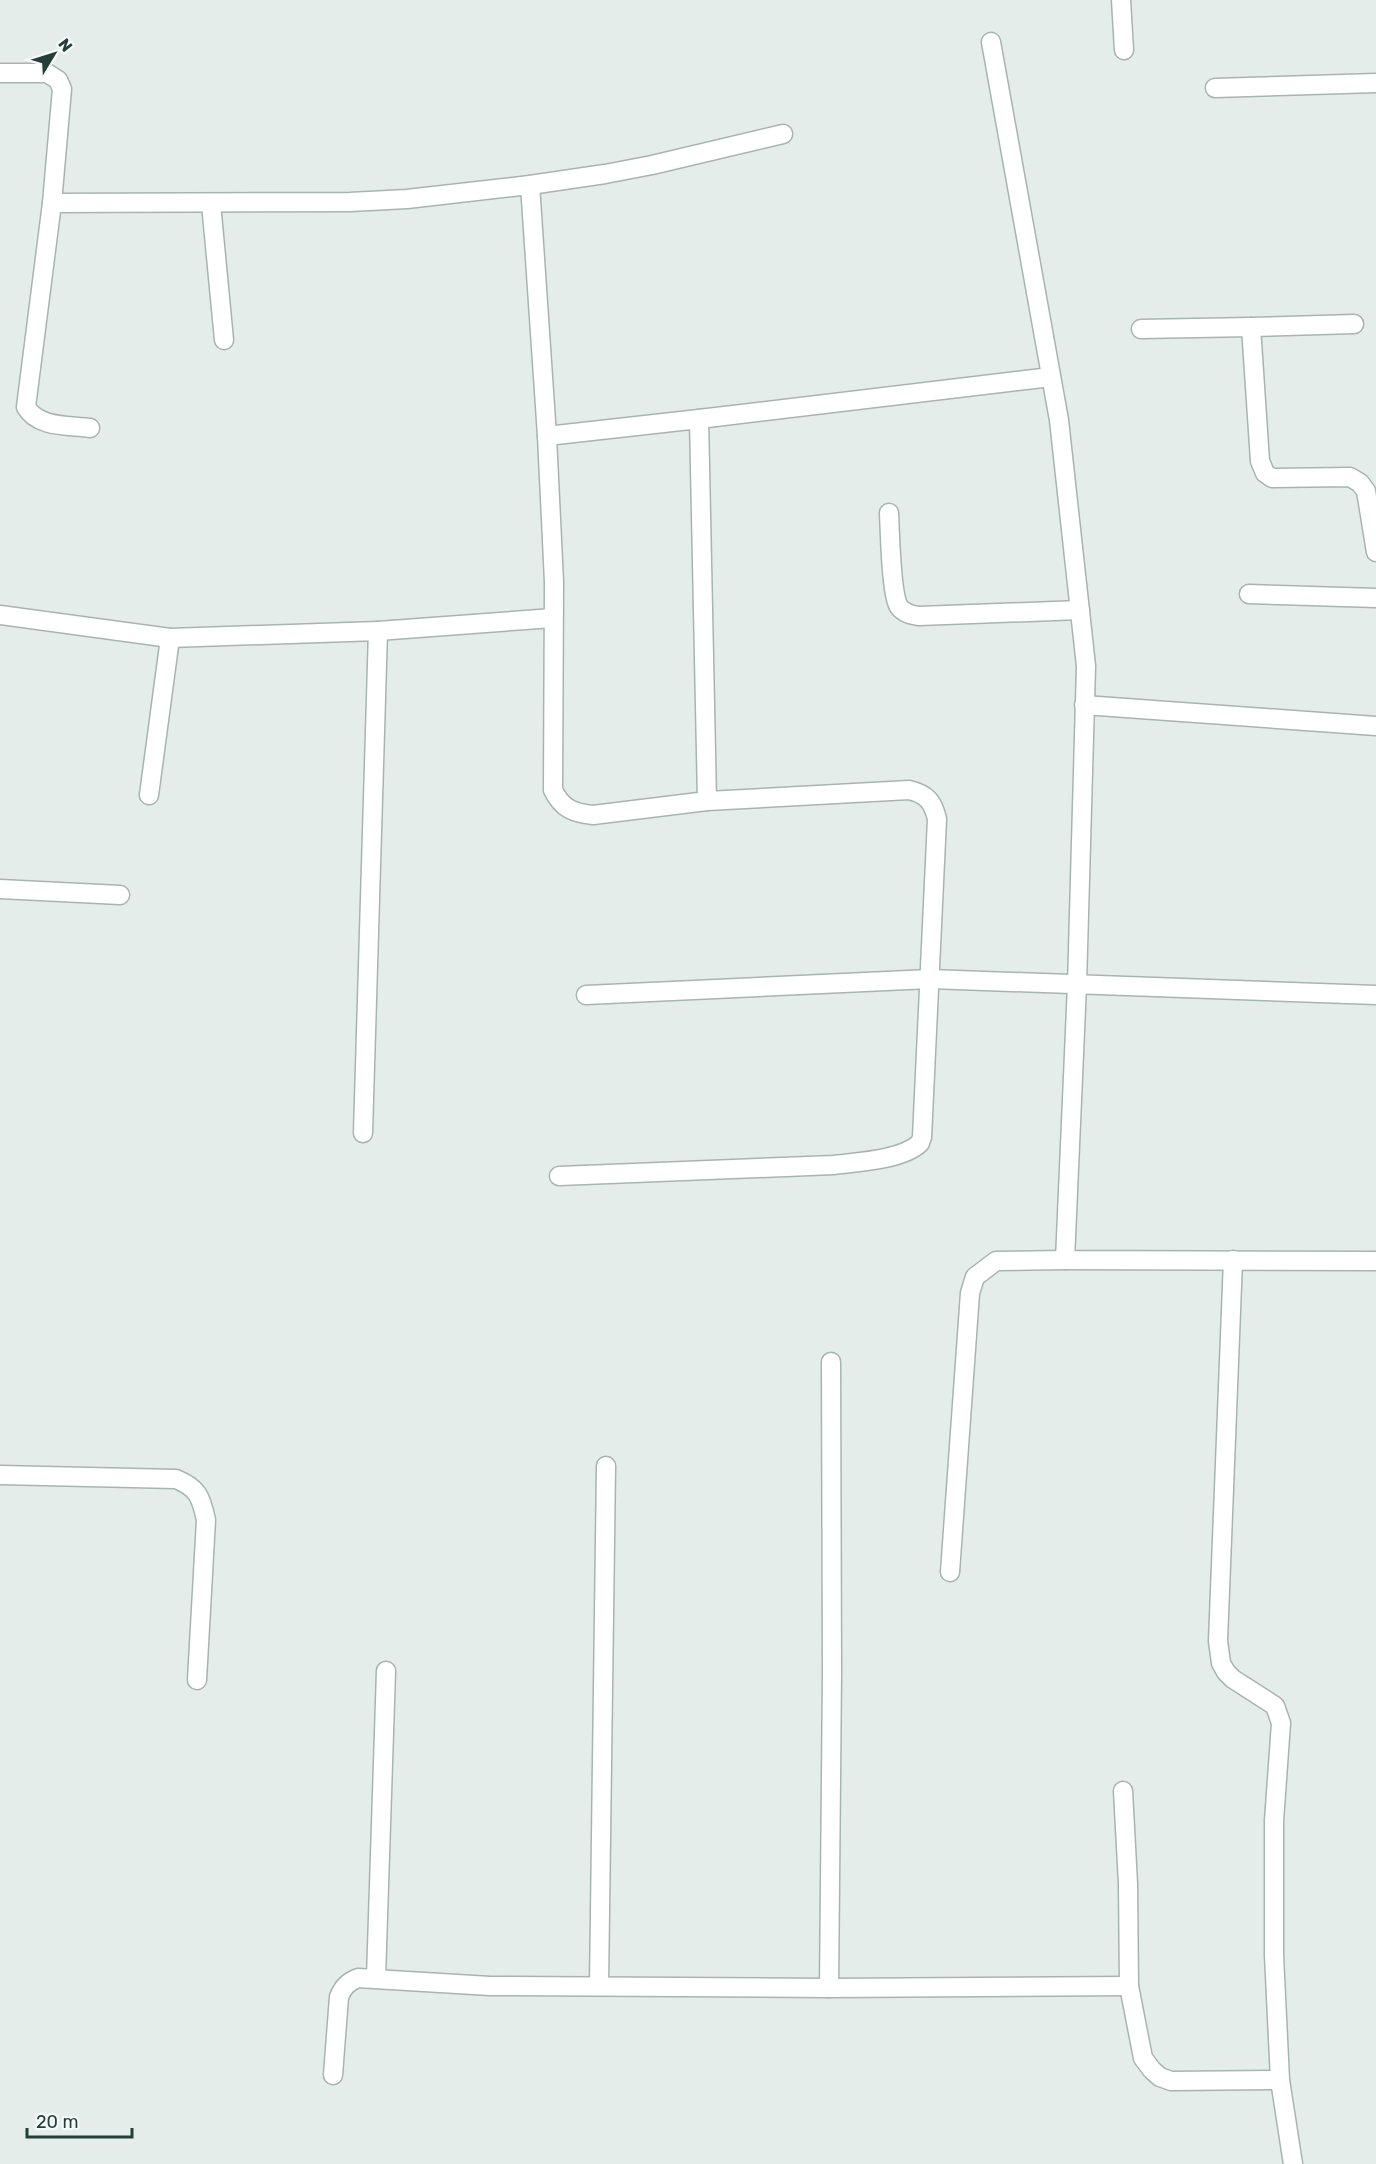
<svg xmlns="http://www.w3.org/2000/svg" width="1376" height="2164" viewBox="0 0 1376 2164" font-family="Rubik,sans-serif">
<style>
.lines{fill:none;stroke-linecap:round;stroke-linejoin:round}
.minor-casing{stroke:#a7b5b2;stroke-width:21}
.minor{stroke:#fff;stroke-width:18}
</style>
<rect width="100%" height="100%" fill="#e4edea"/>
<g class="lines">
<g class="minor-casing">
<g id="minor">
<polyline points="1121,0 1124,50"/>
<polyline points="991,42 1059,420 1086,666 1077,985 1065,1260 1376,1261"/>
<path d="M0 73H47L58 80 62 89 52 203 26 407C38 428 69 425 90 428"/>
<polyline points="1215,88 1376,83"/>
<path d="M530 185 547 436 554 582 553 790C562 809 574 813 593 815L707 801 909 790C927 794 933 802 937 819L922 1137 920 1143C902 1160 858 1162 834 1165L559 1176"/>
<polyline points="52,203 350,202 407,199 530,185 605,174 652,165 783,134"/>
<polyline points="211,204 224,340"/>
<polyline points="1251,327 1354,324"/>
<polyline points="1141,329 1251,327 1260,461 1265,473 1272,478 1350,477 1360,483 1366,491 1376,552"/>
<polyline points="699,419 1051,377"/>
<polyline points="547,436 699,419 707,801"/>
<path d="M889 513C890 533 891 590 898 605 902 613 911 615 919 616L1080 610"/>
<polyline points="1249,594 1376,598"/>
<polyline points="0,615 170,638 378,631 363,1133"/>
<polyline points="378,631 553,618"/>
<polyline points="1084,705 1376,726"/>
<polyline points="149,795 170,638"/>
<polyline points="0,889 120,895"/>
<polyline points="586,995 930,979 1376,995"/>
<polyline points="1233,1260 1218,1641 1221,1663 1226,1672 1233,1679 1275,1706 1281,1723 1274,1821 1274,1955 1280,2080 1293,2164"/>
<path d="M0 1475 176 1479C198 1488 201 1497 206 1520L197 1680"/>
<polyline points="950,1572 970,1293 975,1277 996,1261 1065,1260"/>
<polyline points="1123,1791 1128,1884 1129,1986 1143,2058 1152,2070 1160,2077 1171,2081 1280,2080"/>
<polyline points="376,1978 386,1671"/>
<polyline points="599,1986 606,1466"/>
<polyline points="829,1988 832,1673 831,1362"/>
<path d="M333 2075 339 1997C343 1987 348 1982 358 1978L490 1986 829 1988 1129 1986"/>
</g>
</g>
<use href="#minor" class="minor"/>
</g>
<g transform="translate(54 54) rotate(52)" stroke="#f5f9f8" stroke-width="4.5" paint-order="stroke">
<path d="M0-4.5L10 22L0 15L-10 22Z" fill="#243e3a"/>
<text y="-9" font-size="16" font-weight="bold" text-anchor="middle" fill="#243e3a">N</text>
</g>
<path d="M27 2128v9h105v-9" fill="none" stroke="#243e3a" stroke-width="3"/>
<text x="36" y="2128" font-size="18" fill="#243e3a" stroke="#f5f9f8" stroke-width="4.5" paint-order="stroke">20 m</text>
</svg>
